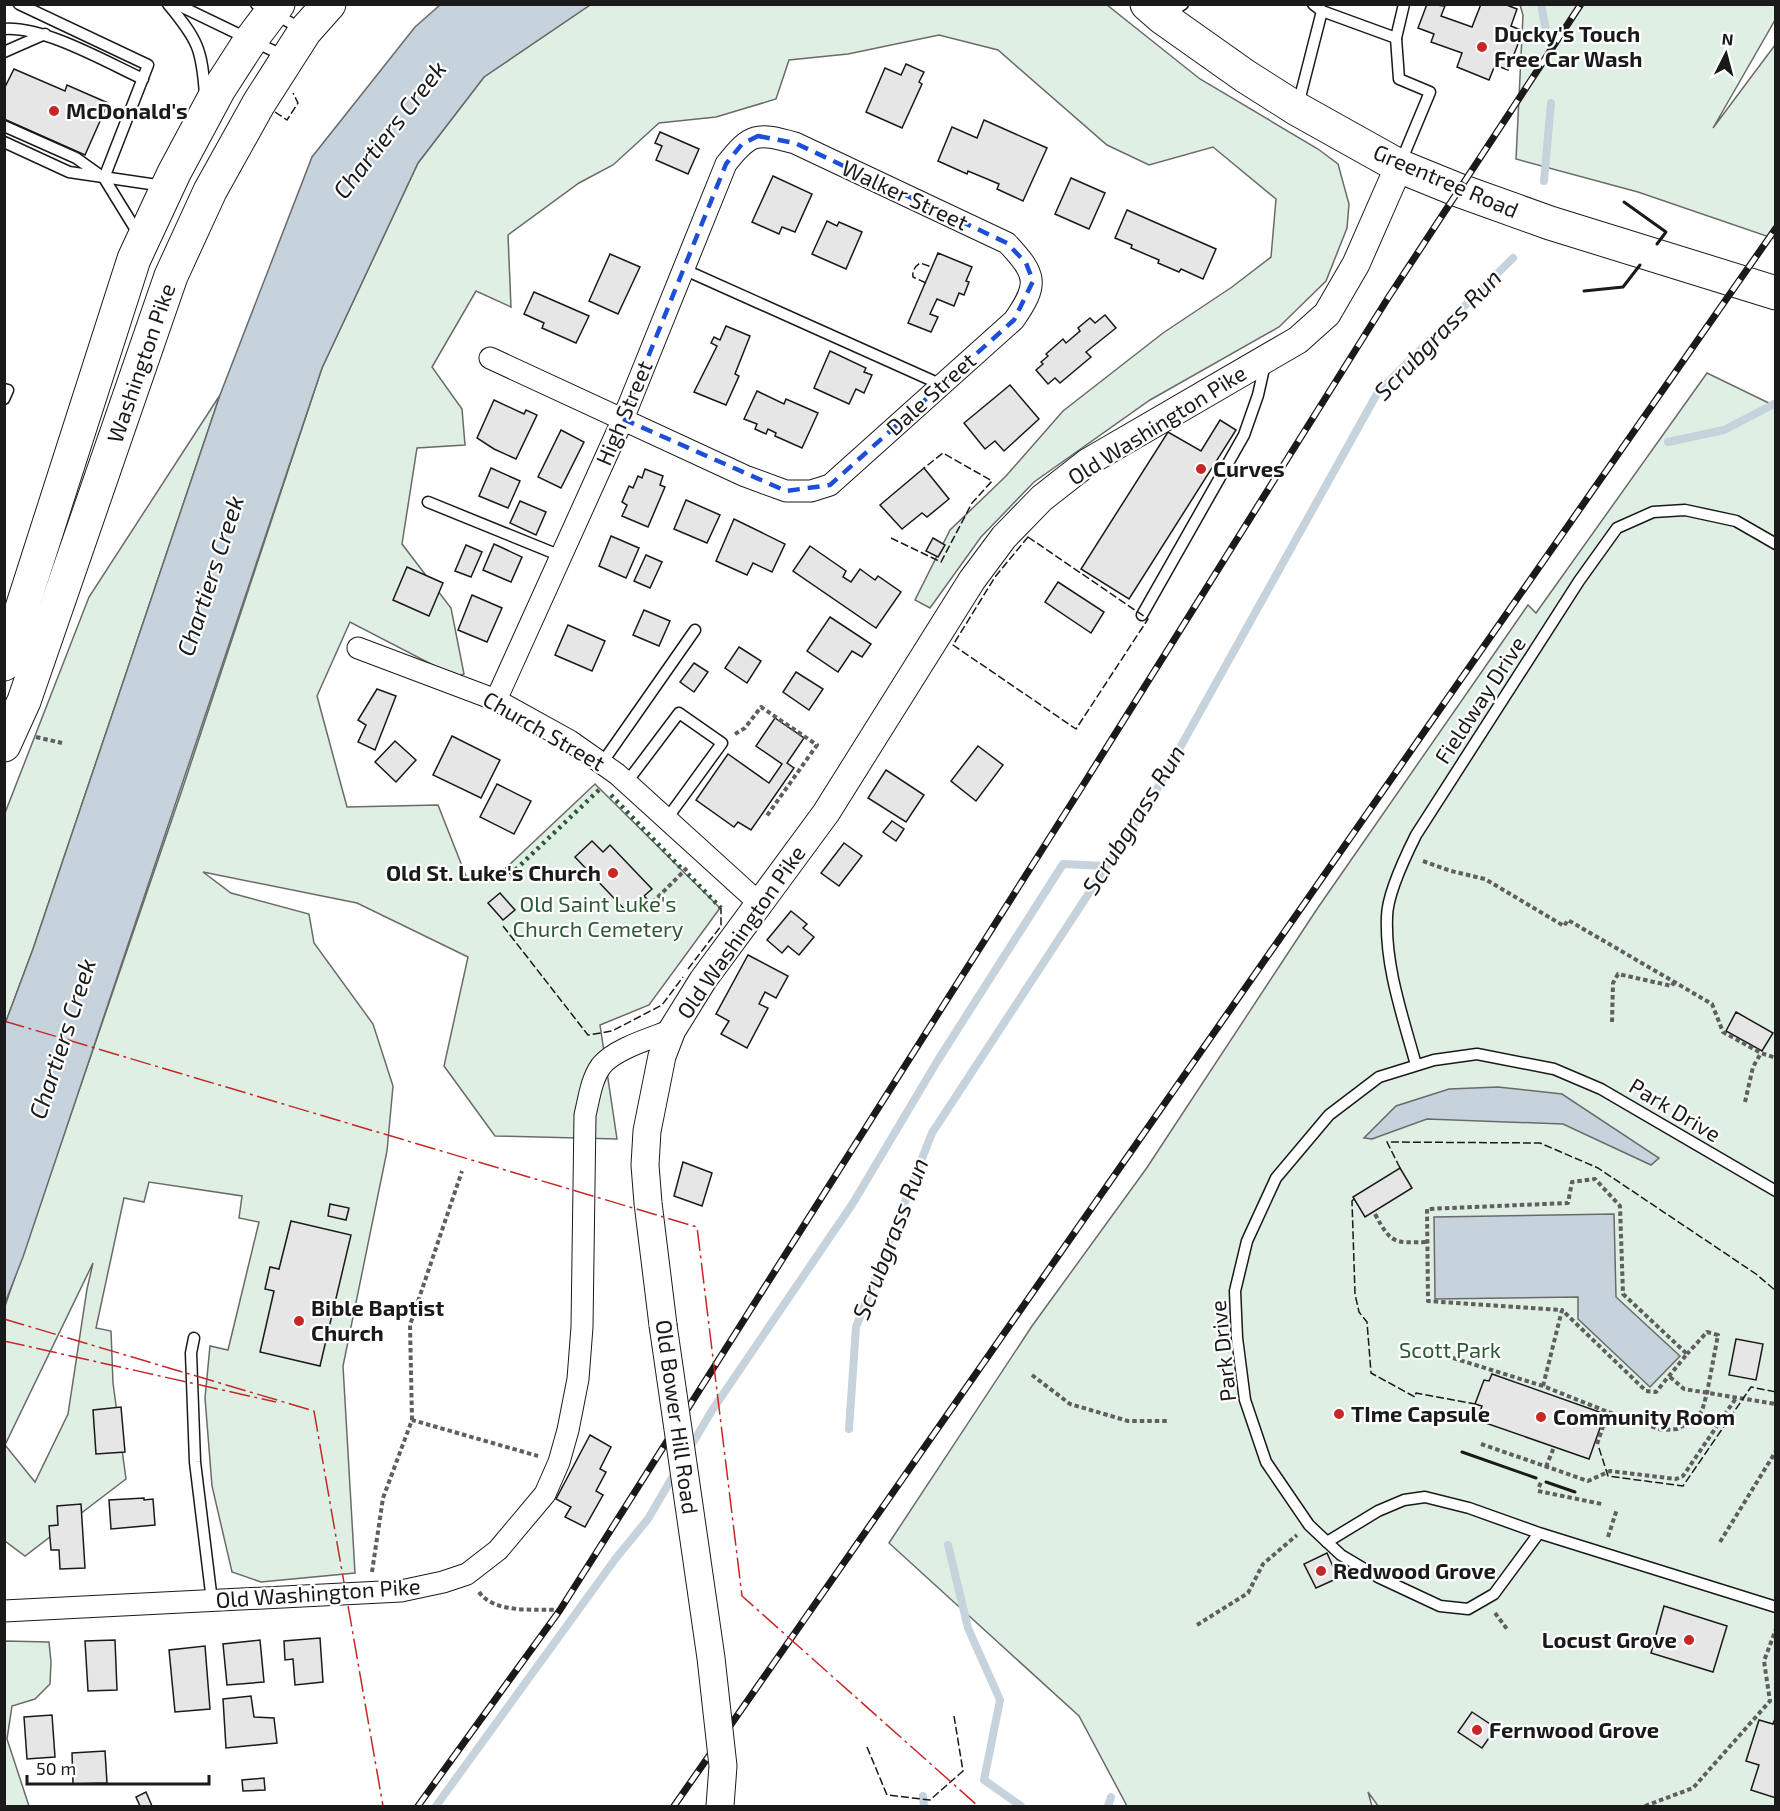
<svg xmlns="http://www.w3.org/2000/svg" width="1780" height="1811" viewBox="0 0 1780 1811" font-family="'Exo 2',sans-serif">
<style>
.green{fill:#e0efe3;stroke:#6a6a6a;stroke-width:1.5;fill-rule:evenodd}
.water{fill:#c6d2dc;stroke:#6a6a6a;stroke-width:1.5}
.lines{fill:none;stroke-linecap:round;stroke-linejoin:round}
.stream{stroke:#c6d2dc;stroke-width:8}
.building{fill:#e6e6e6;stroke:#1a1a1a;stroke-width:1.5}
.service-casing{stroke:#1a1a1a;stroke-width:13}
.minor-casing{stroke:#1a1a1a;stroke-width:23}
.tertiary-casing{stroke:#1a1a1a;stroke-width:29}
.primary-casing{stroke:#1a1a1a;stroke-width:35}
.path{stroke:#5f5f5f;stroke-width:4;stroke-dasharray:4.5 3;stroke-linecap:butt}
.service{stroke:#fff;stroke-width:10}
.minor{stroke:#fff;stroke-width:21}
.tertiary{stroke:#fff;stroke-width:27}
.primary{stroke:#fff;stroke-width:33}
.rail-casing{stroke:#1a1a1a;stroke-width:7}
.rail{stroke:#fff;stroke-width:4.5;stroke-dasharray:14;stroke-linecap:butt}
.tertiary-bridge-casing{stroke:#1a1a1a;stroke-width:29;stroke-linecap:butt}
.tertiary-bridge{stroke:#fff;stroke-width:27}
.hedge{stroke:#2b5a34;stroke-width:4.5;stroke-dasharray:3 4.5;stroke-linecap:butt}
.fence{stroke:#1a1a1a;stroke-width:1.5;stroke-dasharray:8 3;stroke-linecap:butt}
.wall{stroke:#1a1a1a;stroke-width:3}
.power{stroke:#c62828;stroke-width:1.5;stroke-dasharray:21 4.5 3 4.5;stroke-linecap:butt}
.marked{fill:none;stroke:#1d4ed8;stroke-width:4.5;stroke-dasharray:12 8;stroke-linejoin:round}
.poi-dot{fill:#c62828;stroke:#fff;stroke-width:2}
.labels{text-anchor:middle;stroke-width:4.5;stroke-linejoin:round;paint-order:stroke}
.poi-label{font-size:22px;font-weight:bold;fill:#1a1a1a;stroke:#fff;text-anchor:start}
.street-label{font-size:22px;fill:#1a1a1a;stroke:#fff}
.park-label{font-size:22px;fill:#2b5a34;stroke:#fff}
.water-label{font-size:24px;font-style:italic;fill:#1a1a1a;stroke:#fff}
</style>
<rect width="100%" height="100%" fill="#fff"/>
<g class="green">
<path d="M590 5H1107L1200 79 1318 149 1338 164 1349 204 1347 228 1326 281 1279 327 1150 400 1034 482 981 537 930 608 915 600 950 530 1006 476 1063 411 1163 333 1232 287 1271 257 1276 199 1213 147 1149 165 1107 145 998 50 939 35 848 54 789 60 776 99 716 117 659 123 613 165 579 183 508 235 511 307 476 291 432 367 462 409 465 445 417 448 402 544 451 608 464 674 456 677 350 622 317 696 347 807 438 805 468 881 491 882 595 784 720 908 649 1005 600 1025 617 1139 495 1136 444 1066 468 957 357 903 203 872 231 893 309 914 314 943 373 1024 393 1086 387 1151 343 1366 355 1573 261 1582 232 1572 212 1486 205 1398 210 1346 228 1350 259 1222 239 1218 242 1196 149 1182 144 1202 124 1198 96 1328 111 1331 113 1383 126 1479 25 1556 5 1541 4 1309 182 790 322 368 418 163 484 77ZM93 1263 87 1289 68 1414 35 1482 5 1445Z"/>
<polygon points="1520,5 1775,5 1775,20 1713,128 1775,45 1775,239 1638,192 1516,159 1523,15"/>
<polygon points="1707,373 1775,406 1775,1806 1378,1806 1368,1792 1372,1806 1127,1806 1079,1716 889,1543 1032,1326 1146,1169 1317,909 1528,605 1536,613"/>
<polygon points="220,395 33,949 5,1024 5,813 89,597"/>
<polygon points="5,1641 49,1642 51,1662 50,1684 35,1699 12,1706 7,1739 29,1806 5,1806"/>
</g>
<g class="water">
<polygon points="440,5 590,5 484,77 418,163 322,368 23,1257 5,1303 5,1024 33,949 220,395 312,157 415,27"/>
<polygon points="1498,1087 1562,1094 1659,1158 1651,1165 1563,1124 1427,1119 1372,1139 1364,1138 1396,1106 1449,1089"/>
<polygon points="1614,1214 1616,1297 1680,1356 1650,1387 1578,1319 1578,1297 1435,1299 1434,1217"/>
</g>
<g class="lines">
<g class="stream">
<polyline points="1541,4 1547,36"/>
<polyline points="1544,181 1551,103"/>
<polyline points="1668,442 1724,430 1776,403"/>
<polyline points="849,1429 856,1327 932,1133 1157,789 1378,392 1513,258"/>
<polyline points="688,1451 711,1412 853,1203 938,1060 1063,864 1106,866"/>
<polyline points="948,1545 968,1628 1000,1700 984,1780 1021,1806"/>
<polyline points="923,1796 924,1806"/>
<polyline points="436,1806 616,1558 648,1519 676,1471"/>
<polyline points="1108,1806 1111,1797"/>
</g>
</g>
<g class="building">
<polygon points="1427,4 1445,6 1441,16 1472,27 1481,4 1504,4 1517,9 1511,26 1523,31 1508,70 1495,65 1489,80 1457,67 1462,53 1431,42 1434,34 1418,28"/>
<polygon points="906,64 924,72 919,82 922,84 902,128 866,112 885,68 901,75"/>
<polygon points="14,69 65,91 67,85 108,103 85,155 4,119 4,89"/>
<polygon points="984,120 1047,148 1023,201 997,189 999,184 968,171 967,174 938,161 952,127 977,138"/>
<polygon points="660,132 699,149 688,174 656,160 662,146 655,143"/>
<polygon points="773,176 812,194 795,232 782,227 779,234 752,222"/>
<polygon points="1071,178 1105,193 1089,229 1055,214"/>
<polygon points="1127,210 1216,249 1203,279 1181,269 1179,272 1158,263 1159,260 1131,248 1132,245 1115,238"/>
<polygon points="827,221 837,226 839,222 862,232 846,269 812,254"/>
<polygon points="938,253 972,267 966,281 969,282 964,295 959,293 954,306 937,299 930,314 938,317 931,332 908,323"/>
<polygon points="610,254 640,267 618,314 589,301"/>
<polygon points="534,292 589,316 576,343 542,328 544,323 524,314"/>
<polygon points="1105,315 1116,328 1086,352 1091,357 1060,383 1055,378 1048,384 1036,370 1043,364 1041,362 1048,356 1046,354 1063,339 1066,343 1080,331 1078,328 1090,318 1095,323"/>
<polygon points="726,326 750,336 735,374 739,376 726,405 694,392 717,346 711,343 714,337 720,340"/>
<polygon points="830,351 866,368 864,372 872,375 864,393 856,389 849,404 814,388"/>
<polygon points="1010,385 1039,419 1004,451 995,441 985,449 964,423"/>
<polygon points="757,391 784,404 786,399 818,413 802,448 775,436 776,433 768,429 766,434 755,429 757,424 744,419"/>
<polygon points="494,400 524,414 526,410 537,415 516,459 494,449 477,438"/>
<polygon points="1220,420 1236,430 1129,599 1081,569 1168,432 1201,451"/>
<polygon points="561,430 584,442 561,488 538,477"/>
<polygon points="491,468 520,481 508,508 479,496"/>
<polygon points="924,468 949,499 927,517 922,513 902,529 880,505"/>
<polygon points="645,469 663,476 660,485 665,487 648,527 622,516 627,505 622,502 629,486 633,488 638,476 642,478"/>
<polygon points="686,500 720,515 707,543 674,529"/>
<polygon points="520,501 546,512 536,535 510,523"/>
<polygon points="734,519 785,544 772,572 753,563 747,575 716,561"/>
<polygon points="611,536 639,548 626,578 599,566"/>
<polygon points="933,538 945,545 938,557 926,551"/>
<polygon points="494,544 522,557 511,582 483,570"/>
<polygon points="466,545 482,552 471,577 455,571"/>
<polygon points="810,546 846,571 843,577 851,582 860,569 875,580 878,576 901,592 876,628 793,571"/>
<polygon points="646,555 662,562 650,588 634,581"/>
<polygon points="407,567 443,583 429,616 393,600"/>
<polygon points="1058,582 1104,612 1091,633 1045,602"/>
<polygon points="472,595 502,608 487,642 458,630"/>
<polygon points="644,610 670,621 659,646 633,635"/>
<polygon points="830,617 871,644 862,657 852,651 838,672 807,651"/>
<polygon points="568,625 605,641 592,671 555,655"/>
<polygon points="739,647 761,661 747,683 725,668"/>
<polygon points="694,663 708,672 694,692 680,682"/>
<polygon points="796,672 823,689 809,710 783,692"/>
<polygon points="377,689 396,696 375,750 358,742 366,725 358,720"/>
<polygon points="775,718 804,738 787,763 794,768 751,830 738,822 734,827 696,800 728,754 769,783 782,764 756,746"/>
<polygon points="452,736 500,760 481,798 433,775"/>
<polygon points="395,741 416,760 396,782 375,762"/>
<polygon points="978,746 1003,765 976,801 951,781"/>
<polygon points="886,770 924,795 906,822 868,798"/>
<polygon points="497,784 531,801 514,834 480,817"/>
<polygon points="892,821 904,829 896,841 883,832"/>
<polygon points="592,841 603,852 610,845 652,889 644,896 648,900 639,908 636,905 628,913 575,857"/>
<polygon points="844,843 862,856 839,886 821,873"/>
<polygon points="500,893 515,910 503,920 488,903"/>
<polygon points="791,911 807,924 803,928 814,937 799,955 788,946 782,953 767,940"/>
<polygon points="748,955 788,976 776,998 765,992 759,1004 768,1008 747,1048 721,1034 729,1021 716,1014"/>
<polygon points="1736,1012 1773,1033 1762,1051 1726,1031"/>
<polygon points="683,1162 712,1173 702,1206 674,1196"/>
<polygon points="1400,1168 1412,1188 1365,1217 1353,1197"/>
<polygon points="330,1204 349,1208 346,1220 328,1216"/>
<polygon points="291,1221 351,1235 320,1366 260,1352 274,1291 265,1289 270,1267 279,1269"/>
<polygon points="1736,1339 1763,1344 1756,1380 1729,1375"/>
<polygon points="1492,1374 1605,1414 1589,1459 1477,1420 1482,1406 1475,1404 1484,1380 1489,1381"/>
<polygon points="121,1407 125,1452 96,1454 93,1410"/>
<polygon points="590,1435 611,1447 600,1469 606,1472 596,1491 603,1495 585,1527 565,1517 571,1507 556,1499"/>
<polygon points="144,1498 144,1500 153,1499 155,1525 111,1529 109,1500"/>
<polygon points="81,1504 85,1568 60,1569 59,1550 51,1550 49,1526 58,1525 57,1506"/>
<polygon points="1327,1553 1338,1578 1316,1588 1304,1564"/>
<polygon points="1664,1606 1727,1626 1713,1672 1651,1653"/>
<polygon points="320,1638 323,1682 295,1685 293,1659 285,1660 284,1641"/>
<polygon points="115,1640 117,1690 88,1691 85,1641"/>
<polygon points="260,1640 264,1682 227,1685 223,1644"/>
<polygon points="205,1646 210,1709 175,1712 169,1650"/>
<polygon points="251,1696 254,1717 274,1718 277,1743 226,1748 223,1699"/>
<polygon points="1472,1712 1496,1728 1482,1748 1458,1732"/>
<polygon points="52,1715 55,1757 27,1759 24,1717"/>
<polygon points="1776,1716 1776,1798 1751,1790 1759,1765 1746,1761 1759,1720 1773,1724"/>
<polygon points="105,1751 107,1783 73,1784 72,1753"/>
<polygon points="264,1778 265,1790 243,1791 242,1780"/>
<polygon points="146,1792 152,1806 140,1806 136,1797"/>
</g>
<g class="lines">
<g class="service-casing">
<g id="service">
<polyline points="19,4 148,65 104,178"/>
<path d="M168 4C198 40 202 49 205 95"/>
<polyline points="176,4 284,56"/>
<polyline points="256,4 302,29"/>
<polyline points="1322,11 1396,38 1399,79 1430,92 1400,164"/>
<polyline points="1165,16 1183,4"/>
<path d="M4 29C44 26 106 62 143 79"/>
<polyline points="1396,38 1404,4"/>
<polyline points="4,52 45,34"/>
<polyline points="1298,105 1322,11 1313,4"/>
<polyline points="4,126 76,158 104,178 139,235"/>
<polyline points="4,142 69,172 164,186"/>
<polyline points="683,269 942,385"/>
<polyline points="4,389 8,390 4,399"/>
<polyline points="428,502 561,556"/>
<polyline points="1142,615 1244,435 1258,395 1265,364"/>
<polyline points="602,763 695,630"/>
<polyline points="627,782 679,713 722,743 666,820"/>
<path d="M1416 1065C1403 1017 1385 967 1387 917 1387 896 1406 855 1416 835L1579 581 1617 528 1653 512 1685 510 1736 521 1776 544"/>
<polyline points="194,1338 191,1353 195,1462 212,1601"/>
<polyline points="1539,1533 1494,1594 1468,1609 1440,1606 1378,1577 1341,1555 1327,1542 1378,1511 1404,1500 1425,1497 1469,1508 1539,1533 1776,1607"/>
<polyline points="1327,1542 1309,1525 1266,1462 1245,1400 1237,1338 1235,1291 1247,1241 1276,1178 1329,1115 1379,1077 1434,1060 1477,1054 1554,1069 1601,1089 1776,1191"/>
</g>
</g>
<g class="minor-casing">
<g id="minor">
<path d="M490 358 745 476 786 491H811L830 485 1014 320C1039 284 1037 275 1007 243L795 143C757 132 750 133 726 164L623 419 496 700"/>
<polyline points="358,648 496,700 570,741 617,774 759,903"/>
<path d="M4 1611 401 1591 443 1582 467 1574 498 1550 545 1494 559 1462 568 1430 578 1379 582 1327 585 1115C589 1099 591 1080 601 1066 614 1049 652 1038 672 1030"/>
</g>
</g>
<g class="tertiary-casing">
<polyline id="tertiary" points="663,1325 648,1203 645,1165 647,1131 662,1056 672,1030 703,980 826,813 972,580 1004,537 1042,498 1088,462 1298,340 1327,314 1356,264 1399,166"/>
</g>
<g class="primary-casing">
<g id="primary">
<polyline points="1147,4 1163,18 1245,76 1297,109 1399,166 1458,190 1550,223 1776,293"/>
<polyline points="4,664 134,259 174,173 219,89 250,41 278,4"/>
<polyline points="4,745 24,701 171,276 210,191 259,103 305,31 329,4"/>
</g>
</g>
<g class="path">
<polyline points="735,734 745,728 761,707 817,745 766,817"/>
<polyline points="36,737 62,743"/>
<polyline points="1423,861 1451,871 1485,879 1564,926 1568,920 1712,1004 1723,1032 1761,1053 1776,1058"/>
<polyline points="647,908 687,868"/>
<polyline points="1612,1022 1613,983 1618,974 1672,986 1674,982"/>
<polyline points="1745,1102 1753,1067 1761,1053"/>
<path d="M1375 1214C1391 1244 1394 1243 1427 1242"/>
<polyline points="1453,1358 1543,1386 1608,1412 1662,1430 1677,1429 1693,1421 1702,1411 1707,1393 1718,1335 1707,1332 1687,1354"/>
<polyline points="1032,1375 1070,1404 1128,1421 1167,1421"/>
<polyline points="1670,1377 1684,1389 1776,1404"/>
<polyline points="1543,1386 1562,1310 1428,1301 1427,1209 1568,1203 1572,1182 1595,1179 1620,1206 1623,1294 1687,1354 1656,1392 1646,1391 1562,1310"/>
<polyline points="412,1420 410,1325 462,1171"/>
<polyline points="1481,1444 1588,1481 1610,1471 1676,1479 1683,1476 1736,1398"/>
<polyline points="1597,1444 1608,1412"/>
<polyline points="1546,1467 1554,1447"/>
<polyline points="1539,1487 1541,1482"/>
<polyline points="1538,1491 1602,1504"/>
<polyline points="1608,1537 1617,1509"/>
<polyline points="1720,1542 1776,1451"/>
<polyline points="372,1572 383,1498 412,1420 538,1456"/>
<path d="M479 1592C494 1614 536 1609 560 1610"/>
<polyline points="1495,1613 1507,1629"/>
<polyline points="1197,1625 1248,1593 1263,1564 1297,1535"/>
<polyline points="1645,1806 1693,1788 1770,1701 1764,1661 1776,1629"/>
</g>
<use href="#service" class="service"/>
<use href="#minor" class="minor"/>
<use href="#tertiary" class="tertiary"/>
<use href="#primary" class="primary"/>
<g class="rail-casing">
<g id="rail">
<polyline points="418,1806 560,1610 1085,782 1388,298 1581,4"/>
<polyline points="674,1806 1776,228"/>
</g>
</g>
<use href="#rail" class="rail"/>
<g class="tertiary-bridge-casing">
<polyline id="tertiary-bridge" points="663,1325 711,1658 723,1766 720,1806"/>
</g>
<use href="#tertiary-bridge" class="tertiary-bridge"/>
<g class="hedge">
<polyline points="611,795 682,869"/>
<polyline points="688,874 721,908"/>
<polyline points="510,875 602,787"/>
</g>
<g class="fence">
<polyline points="275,112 287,120 298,103 293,93"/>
<path d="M926 283 913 277C912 271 915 266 920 263L932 267"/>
<polygon points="1028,537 1148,619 1076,729 953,645 995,577"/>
<polyline points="891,538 941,562 972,503 992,481 943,453 924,468"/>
<polyline points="503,926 588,1035 612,1031 662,1005 683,977"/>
<polyline points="688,969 721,926 721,908"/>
<polyline points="1400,1168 1387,1142 1540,1143 1598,1168 1756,1274 1776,1291"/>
<polyline points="1354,1199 1352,1201 1355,1294 1359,1312 1367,1322 1371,1373 1415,1397 1416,1393 1475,1404"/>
<polyline points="1599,1448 1608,1476 1683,1486 1751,1387 1776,1392"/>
<polyline points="867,1747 887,1795 930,1800 963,1771 954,1716"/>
</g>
<g class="wall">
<polyline points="1624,202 1666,232 1657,244"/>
<polyline points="1584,291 1623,287 1640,265"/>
<polyline points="1462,1452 1536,1478"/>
<polyline points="1546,1482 1575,1492"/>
</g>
<g class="power">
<polyline points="4,1021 697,1227 742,1596 978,1806"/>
<polyline points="4,1319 314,1411"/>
<polyline points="4,1341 276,1402"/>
<polyline points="314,1411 383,1806"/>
</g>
</g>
<path class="marked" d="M758 136 795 143 1007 243 1026 263 1033 281 1014 320 830 485 786 491 623 419 726 164 742 144Z"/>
<g class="poi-dot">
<circle cx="1482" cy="47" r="6"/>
<circle cx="54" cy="111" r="6"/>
<circle cx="1201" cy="469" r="6"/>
<circle cx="613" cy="873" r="6"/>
<circle cx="299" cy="1321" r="6"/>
<circle cx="1339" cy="1414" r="6"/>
<circle cx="1541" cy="1417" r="6"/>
<circle cx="1321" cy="1571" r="6"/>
<circle cx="1689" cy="1640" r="6"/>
<circle cx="1477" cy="1730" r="6"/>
</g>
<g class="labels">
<g class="poi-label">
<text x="1494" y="42">Ducky's Touch<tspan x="1494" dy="25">Free Car Wash</tspan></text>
<text x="66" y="119">McDonald's</text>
<text x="1213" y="477">Curves</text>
<text x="601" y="881" text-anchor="end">Old St. Luke's Church</text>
<text x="311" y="1316">Bible Baptist<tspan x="311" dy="25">Church</tspan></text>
<text x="1351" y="1422">TIme Capsule</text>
<text x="1553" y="1425">Community Room</text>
<text x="1333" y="1579">Redwood Grove</text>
<text x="1677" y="1648" text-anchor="end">Locust Grove</text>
<text x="1489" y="1738">Fernwood Grove</text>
</g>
<g class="street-label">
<text transform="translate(1446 181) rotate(23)" y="8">Greentree Road</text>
<text transform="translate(905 195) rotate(25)" y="8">Walker Street</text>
<text transform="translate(141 363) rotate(-71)" y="8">Washington Pike</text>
<text transform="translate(931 394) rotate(-42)" y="8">Dale Street</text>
<text transform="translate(624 413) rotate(-67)" y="8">High Street</text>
<text transform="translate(1157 425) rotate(-32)" y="8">Old Washington Pike</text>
<text transform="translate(1480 700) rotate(-57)" y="8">Fieldway Drive</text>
<text transform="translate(544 731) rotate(30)" y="8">Church Street</text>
<text transform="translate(741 932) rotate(-55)" y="8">Old Washington Pike</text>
<text transform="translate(1675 1110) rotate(31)" y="8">Park Drive</text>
<text transform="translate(1223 1351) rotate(-96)" y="8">Park Drive</text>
<text transform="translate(677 1417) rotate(82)" y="8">Old Bower Hill Road</text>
<text transform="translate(318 1593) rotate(-4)" y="8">Old Washington Pike</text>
</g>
<g class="park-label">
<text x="598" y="912">Old Saint Luke's<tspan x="598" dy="25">Church Cemetery</tspan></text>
<text x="1450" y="1358">Scott Park</text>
</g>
<g class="water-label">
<text transform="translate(390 130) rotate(-52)" y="8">Chartiers Creek</text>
<text transform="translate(1438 335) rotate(-46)" y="8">Scrubgrass Run</text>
<text transform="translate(211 576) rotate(-72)" y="8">Chartiers Creek</text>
<text transform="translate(1134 820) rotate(-58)" y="8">Scrubgrass Run</text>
<text transform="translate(63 1039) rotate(-72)" y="8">Chartiers Creek</text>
<text transform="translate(891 1239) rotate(-69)" y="8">Scrubgrass Run</text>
</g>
</g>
<rect width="1780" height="1811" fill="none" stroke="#1a1a1a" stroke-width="12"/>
<g transform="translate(1726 54) rotate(6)" stroke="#ffffff" stroke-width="4.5" paint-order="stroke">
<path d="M0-4.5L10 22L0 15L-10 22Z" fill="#1a1a1a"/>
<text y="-9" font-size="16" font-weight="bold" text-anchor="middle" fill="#1a1a1a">N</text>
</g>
<path d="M27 1775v9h182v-9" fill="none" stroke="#1a1a1a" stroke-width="3"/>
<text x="36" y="1775" font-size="18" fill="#1a1a1a" stroke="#ffffff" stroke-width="4.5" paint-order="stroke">50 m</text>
</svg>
